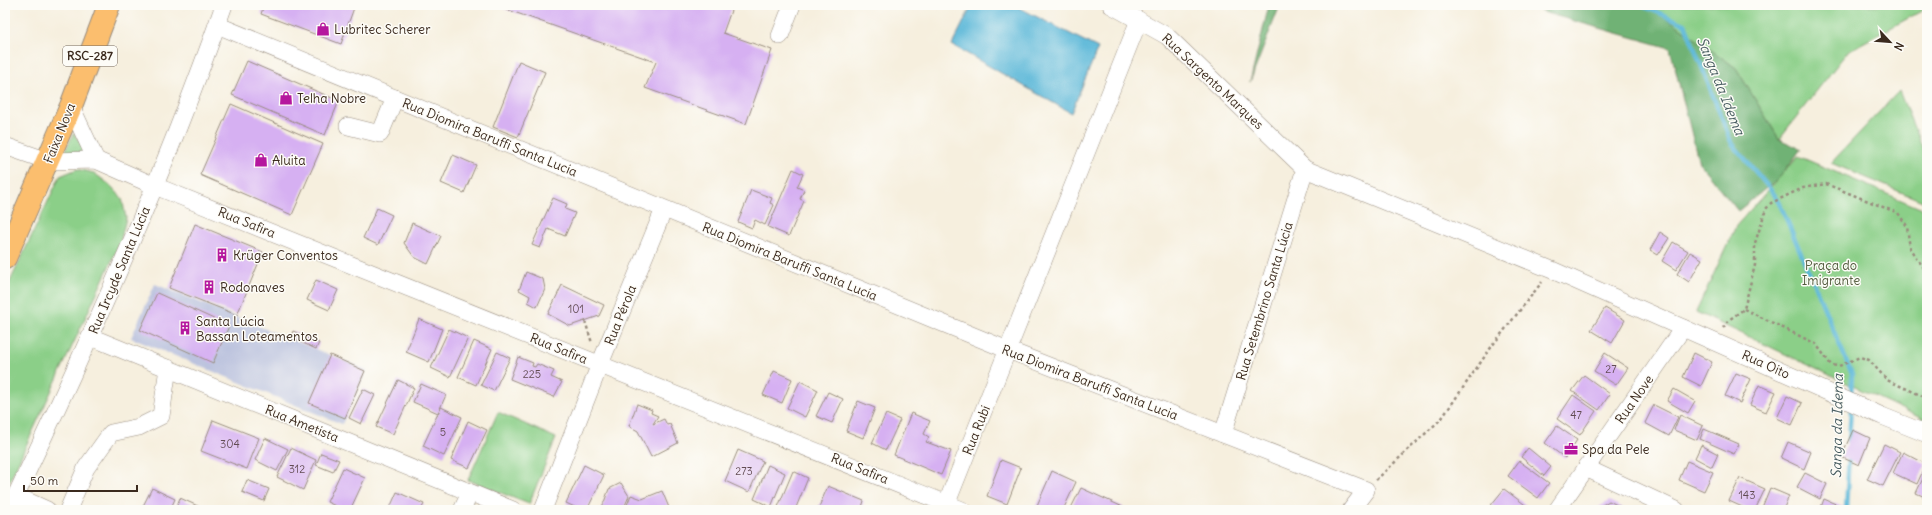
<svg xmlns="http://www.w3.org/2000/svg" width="1932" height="515" viewBox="0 0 1932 515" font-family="Delius,sans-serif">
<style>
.industrial{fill:#bcc3de}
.green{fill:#8bcf88;stroke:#637c53}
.forest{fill:#70b274;stroke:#566e49}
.water{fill:#5ab7d8;stroke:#4a707b}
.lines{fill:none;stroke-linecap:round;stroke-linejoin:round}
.stream{stroke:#5ab7d8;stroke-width:4.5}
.building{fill:#d6b0f2}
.minor-casing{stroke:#988c7e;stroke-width:18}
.highway-casing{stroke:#988c7e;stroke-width:24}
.path{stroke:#988c7e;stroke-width:2.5;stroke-dasharray:3 3;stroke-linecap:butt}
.minor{stroke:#fff;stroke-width:17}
.highway{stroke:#fbbe6e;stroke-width:22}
.labels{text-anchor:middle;stroke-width:3;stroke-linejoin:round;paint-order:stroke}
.number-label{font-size:11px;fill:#624c53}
.shield{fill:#fdfcf7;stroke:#75695f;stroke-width:1}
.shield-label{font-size:12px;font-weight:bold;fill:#3b2a1e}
.poi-label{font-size:13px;fill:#3b2a1e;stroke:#fdfcf7;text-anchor:start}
.street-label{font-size:13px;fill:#3b2a1e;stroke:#fdfcf7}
.park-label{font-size:13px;fill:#535c3e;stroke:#fdfcf7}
.water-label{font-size:14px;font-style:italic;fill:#465b5f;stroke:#fdfcf7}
</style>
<rect width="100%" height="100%" fill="#fdfcf7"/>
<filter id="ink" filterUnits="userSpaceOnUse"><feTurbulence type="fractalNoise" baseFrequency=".025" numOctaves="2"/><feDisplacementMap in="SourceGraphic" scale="8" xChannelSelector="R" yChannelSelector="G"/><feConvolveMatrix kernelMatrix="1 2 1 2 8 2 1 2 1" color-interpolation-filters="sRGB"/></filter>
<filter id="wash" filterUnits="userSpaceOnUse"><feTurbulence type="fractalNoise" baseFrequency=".012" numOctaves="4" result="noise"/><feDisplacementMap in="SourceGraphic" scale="16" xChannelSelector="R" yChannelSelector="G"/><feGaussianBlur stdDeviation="0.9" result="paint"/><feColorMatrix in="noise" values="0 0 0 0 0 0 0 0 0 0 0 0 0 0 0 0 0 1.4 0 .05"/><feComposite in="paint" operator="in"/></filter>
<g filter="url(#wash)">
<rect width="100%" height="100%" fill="#f6efde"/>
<polygon class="industrial" points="155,284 367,370 342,424 131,338"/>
<g class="green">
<polygon points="1649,5 1927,5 1927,8 1848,51 1779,139 1736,68"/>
<polygon points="1899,91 1924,152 1927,153 1927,203 1831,163"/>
<polygon points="74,133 88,154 65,151"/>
<polygon points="1798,156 1927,211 1927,421 1696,312 1736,226"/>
<polygon points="77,169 94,173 110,185 122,198 126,218 120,243 5,491 5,292 60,176"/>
<polygon points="498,412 556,438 529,504 468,480"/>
</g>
<g class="forest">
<polygon points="1269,5 1280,5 1250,82"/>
<polygon points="1531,5 1649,5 1736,68 1779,139 1801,149 1780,177 1738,211 1699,163 1670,48 1546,13"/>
</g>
<polygon class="water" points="972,5 1014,5 1098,48 1071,113 952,45"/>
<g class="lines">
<g class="stream">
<polyline points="1640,5 1685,24 1731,142 1774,194 1783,211 1852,374 1851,399"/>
<polyline points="1849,443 1851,406"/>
<polyline points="1846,510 1849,454"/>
</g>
</g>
<g id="blocks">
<g class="building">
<polygon points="264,5 355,5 341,44 261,14"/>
<polygon points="494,5 733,5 723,33 772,50 746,124 645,88 656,62"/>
<polygon points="247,61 339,101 325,135 232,95"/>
<polygon points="519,61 545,72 518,137 493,127"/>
<polygon points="231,104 323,144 292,215 200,175"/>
<polygon points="453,155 476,165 464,193 441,183"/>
<polygon points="793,169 803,174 797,187 804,190 800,199 804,201 789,236 768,227"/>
<polygon points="751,190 772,198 770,203 774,205 765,225 755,220 752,228 738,222"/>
<polygon points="553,198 567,204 565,209 575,213 565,236 548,229 540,248 532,245"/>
<polygon points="377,208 392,215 378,245 363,238"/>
<polygon points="412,223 441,236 428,264 414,257 404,243"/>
<polygon points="195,224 263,252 237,315 169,288"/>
<polygon points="1660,232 1669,238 1658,255 1650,250"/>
<polygon points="1673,242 1688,251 1676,270 1662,261"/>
<polygon points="1690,252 1702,259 1689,282 1677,274"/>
<polygon points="526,272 543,279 545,289 537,307 528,302 530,296 519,290"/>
<polygon points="316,280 338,290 329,310 307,300"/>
<polygon points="562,285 604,305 599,316 570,326 548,314"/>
<polygon points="157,293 229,326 213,363 140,330"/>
<polygon points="1605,308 1625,320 1612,343 1591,330"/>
<polygon points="419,319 442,329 429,362 406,352"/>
<polygon points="449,329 468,338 450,377 431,368"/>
<polygon points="293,331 319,343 316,349 290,337"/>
<polygon points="474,341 492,349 476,385 458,377"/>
<polygon points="497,352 510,358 494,391 481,385"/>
<polygon points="1605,353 1628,368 1616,385 1594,371"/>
<polygon points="1694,353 1712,362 1701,386 1683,377"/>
<polygon points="330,355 365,371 345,418 309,403"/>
<polygon points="518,357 533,363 532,366 535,367 537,364 554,371 551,377 562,382 554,397 510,379"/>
<polygon points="774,371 792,379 782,403 763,395"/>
<polygon points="1736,373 1751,379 1740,403 1725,396"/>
<polygon points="1584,375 1610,394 1599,410 1572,391"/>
<polygon points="398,380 414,388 393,434 376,427"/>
<polygon points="800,381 818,390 805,417 787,408"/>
<polygon points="421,384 446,395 438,413 413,402"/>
<polygon points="1759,385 1776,392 1766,412 1750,405"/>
<polygon points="363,389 375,395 361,424 349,418"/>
<polygon points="1674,389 1695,401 1688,413 1667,401"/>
<polygon points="828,392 843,399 832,423 816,416"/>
<polygon points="1573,395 1596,411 1580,435 1557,419"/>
<polygon points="1787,396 1802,403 1792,425 1777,418"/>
<polygon points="858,401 875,408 863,438 846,431"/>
<polygon points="637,404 652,410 651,413 658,416 653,424 664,419 667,425 670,424 678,443 651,457 638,431 629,426"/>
<polygon points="1654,405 1678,417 1669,436 1645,423"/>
<polygon points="441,407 462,417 444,456 423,446"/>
<polygon points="911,413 930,421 924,434 929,437 926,442 951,451 941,475 894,455"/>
<polygon points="886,414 900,420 886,450 872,443"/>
<polygon points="1680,415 1703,426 1697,440 1674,430"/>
<polygon points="213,420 259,438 247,469 201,451"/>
<polygon points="468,421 487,430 469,468 451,460"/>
<polygon points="1557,426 1577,440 1565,458 1545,443"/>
<polygon points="1704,429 1739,444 1734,454 1700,439"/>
<polygon points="1853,430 1870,438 1859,465 1841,457"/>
<polygon points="265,438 288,449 277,471 255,460"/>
<polygon points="1788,442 1811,452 1804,469 1781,458"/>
<polygon points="1884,444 1900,452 1883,486 1867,479"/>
<polygon points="1701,445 1718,454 1712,467 1695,458"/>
<polygon points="291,448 316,460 303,490 277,477"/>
<polygon points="1528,448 1551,467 1544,476 1521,457"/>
<polygon points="738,450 763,461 749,492 725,481"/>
<polygon points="1903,452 1926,464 1917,484 1893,473"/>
<polygon points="321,453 339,460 333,472 316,465"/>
<polygon points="1001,460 1021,468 1007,504 987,496"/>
<polygon points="1519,461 1549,483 1538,498 1508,476"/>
<polygon points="1687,461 1713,472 1704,491 1679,480"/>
<polygon points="584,465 604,475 587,510 581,510 566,503"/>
<polygon points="768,465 785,473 771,507 754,499"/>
<polygon points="343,468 365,478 350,510 344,510 327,502"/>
<polygon points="1927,470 1927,498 1916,493"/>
<polygon points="793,471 808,478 795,510 785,510 778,507"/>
<polygon points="1052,471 1076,482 1063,510 1035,510"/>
<polygon points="1805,473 1827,484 1820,499 1797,487"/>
<polygon points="1740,478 1765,489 1755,510 1749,510 1729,501"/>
<polygon points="247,480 269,489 264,501 242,492"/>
<polygon points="621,483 629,496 623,510 601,510 609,489"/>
<polygon points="828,486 864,501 861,510 818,509"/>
<polygon points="152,488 175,499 170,510 141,510"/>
<polygon points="1081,488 1123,507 1122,510 1070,510"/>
<polygon points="1770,488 1789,496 1783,510 1761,510"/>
<polygon points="1504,489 1528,507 1525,510 1497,510 1491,505"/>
<polygon points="662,491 670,510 625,510 631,495 642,499"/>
<polygon points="397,492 424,504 421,510 389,510"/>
<polygon points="180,498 200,507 199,510 175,510"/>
<polygon points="1824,499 1845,508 1844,510 1820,510"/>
<polygon points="1609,501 1623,508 1622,510 1594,510"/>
</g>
</g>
</g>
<g filter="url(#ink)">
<use href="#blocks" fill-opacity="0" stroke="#988c7e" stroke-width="1"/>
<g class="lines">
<g class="minor-casing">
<g id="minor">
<polyline points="1111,5 1167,36 1305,169 1552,270 1882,416 1927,434"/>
<polyline points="217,25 1008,350 1366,490 1351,510"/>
<polyline points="780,36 792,5"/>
<polyline points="71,106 96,160"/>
<polyline points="348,126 380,134 395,98"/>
<polyline points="5,146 48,161 96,160 155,186 962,510"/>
<polyline points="91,337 513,510"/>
<polyline points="1223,434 1305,169"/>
<polyline points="1586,468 1676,510"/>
<polyline points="16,496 47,510"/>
<path d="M9 510C88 345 163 178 224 5"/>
<polyline points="68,510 86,468 111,433 139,427 161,416 168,368"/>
<polyline points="462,510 470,493"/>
<polyline points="543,510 600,364 664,209"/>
<polyline points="944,510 1139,20"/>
<polyline points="1557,510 1683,328"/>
</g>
</g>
<g class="highway-casing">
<polyline id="highway" points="5,258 71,106 109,5"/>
</g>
<g class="path">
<polyline points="1744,309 1816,344 1831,365 1839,366 1860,357 1869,360 1887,380 1927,398"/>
<polyline points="585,321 592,343"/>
<polyline points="1723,328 1730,319 1744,309 1755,265 1755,243 1766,209 1771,203 1803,188 1826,184 1898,213 1907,226 1910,249 1927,272"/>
<polyline points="1376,480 1442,418 1492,346 1542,282"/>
</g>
<use href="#minor" class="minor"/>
<use href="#highway" class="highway"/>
</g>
</g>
<defs>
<g id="shop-bare" transform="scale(1.08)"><path d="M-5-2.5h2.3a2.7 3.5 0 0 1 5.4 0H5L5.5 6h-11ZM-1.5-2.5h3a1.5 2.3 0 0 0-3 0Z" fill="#b5179e" stroke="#fdfcf7" stroke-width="2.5" paint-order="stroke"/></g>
<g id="building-bare" transform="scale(1.08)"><path d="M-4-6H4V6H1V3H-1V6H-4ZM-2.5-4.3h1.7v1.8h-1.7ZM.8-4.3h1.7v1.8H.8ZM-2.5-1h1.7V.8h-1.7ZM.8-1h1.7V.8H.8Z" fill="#b5179e" stroke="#fdfcf7" stroke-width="2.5" paint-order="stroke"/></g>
<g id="office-bare" transform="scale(1.08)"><path d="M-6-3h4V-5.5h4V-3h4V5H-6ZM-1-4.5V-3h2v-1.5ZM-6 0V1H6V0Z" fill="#b5179e" stroke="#fdfcf7" stroke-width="2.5" paint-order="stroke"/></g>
</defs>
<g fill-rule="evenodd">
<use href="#shop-bare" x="323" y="29"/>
<use href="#shop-bare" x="286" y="98"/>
<use href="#shop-bare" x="261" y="160"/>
<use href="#building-bare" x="222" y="255"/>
<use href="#building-bare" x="209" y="287"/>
<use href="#building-bare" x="185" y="328"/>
<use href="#office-bare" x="1571" y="449"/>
</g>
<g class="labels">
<g class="number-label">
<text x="576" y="313">101</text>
<text x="1611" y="373">27</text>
<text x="532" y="378">225</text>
<text x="1576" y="419">47</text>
<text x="443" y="436">5</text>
<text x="230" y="448">304</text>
<text x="297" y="473">312</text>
<text x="744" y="475">273</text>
<text x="1747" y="499">143</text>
</g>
<rect class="shield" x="63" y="46" width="54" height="20" rx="3"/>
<g class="shield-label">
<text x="90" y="60">RSC-287</text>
</g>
<g class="poi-label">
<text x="334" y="34">Lubritec Scherer</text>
<text x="297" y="103">Telha Nobre</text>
<text x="272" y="165">Aluita</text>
<text x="233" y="260">Krüger Conventos</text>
<text x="220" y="292">Rodonaves</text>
<text x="196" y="326">Santa Lúcia<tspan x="196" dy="15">Bassan Loteamentos</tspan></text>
<text x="1582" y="454">Spa da Pele</text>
</g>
<g class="street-label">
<text transform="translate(1213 81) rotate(43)" y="5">Rua Sargento Marques</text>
<text transform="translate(59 133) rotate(-68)" y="5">Faixa Nova</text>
<text transform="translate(490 137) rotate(22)" y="5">Rua Diomira Baruffi Santa Lucia</text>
<text transform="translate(247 222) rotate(22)" y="5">Rua Safira</text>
<text transform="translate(790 261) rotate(22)" y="5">Rua Diomira Baruffi Santa Lucia</text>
<text transform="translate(119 270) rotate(-67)" y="5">Rua Ircyde Santa Lúcia</text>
<text transform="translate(1264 301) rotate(-73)" y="5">Rua Setembrino Santa Lúcia</text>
<text transform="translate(620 315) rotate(-68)" y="5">Rua Pérola</text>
<text transform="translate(559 348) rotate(22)" y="5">Rua Safira</text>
<text transform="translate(1766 364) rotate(24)" y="5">Rua Oito</text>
<text transform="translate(1090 382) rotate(21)" y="5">Rua Diomira Baruffi Santa Lucia</text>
<text transform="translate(1634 399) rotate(-55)" y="5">Rua Nove</text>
<text transform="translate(302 423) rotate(22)" y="5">Rua Ametista</text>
<text transform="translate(976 430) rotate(-68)" y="5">Rua Rubi</text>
<text transform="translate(860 468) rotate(22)" y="5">Rua Safira</text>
</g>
<g class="park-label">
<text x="1831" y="270">Praça do<tspan x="1831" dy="15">Imigrante</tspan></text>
</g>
<g class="water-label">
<text transform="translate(1721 86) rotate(68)" y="5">Sanga da Idema</text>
<text transform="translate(1837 426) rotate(-89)" y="5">Sanga da Idema</text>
</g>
</g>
<rect width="1932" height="515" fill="none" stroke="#fdfcf7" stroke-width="20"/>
<g transform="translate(1890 42) rotate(116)" stroke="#fdfcf7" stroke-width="3" paint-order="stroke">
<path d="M0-3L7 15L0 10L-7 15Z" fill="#3b2a1e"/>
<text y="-6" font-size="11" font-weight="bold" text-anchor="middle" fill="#3b2a1e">N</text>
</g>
<path d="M24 485v6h113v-6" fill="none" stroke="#3b2a1e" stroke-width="2"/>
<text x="30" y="485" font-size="12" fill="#3b2a1e" stroke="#fdfcf7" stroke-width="3" paint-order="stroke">50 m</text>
</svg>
